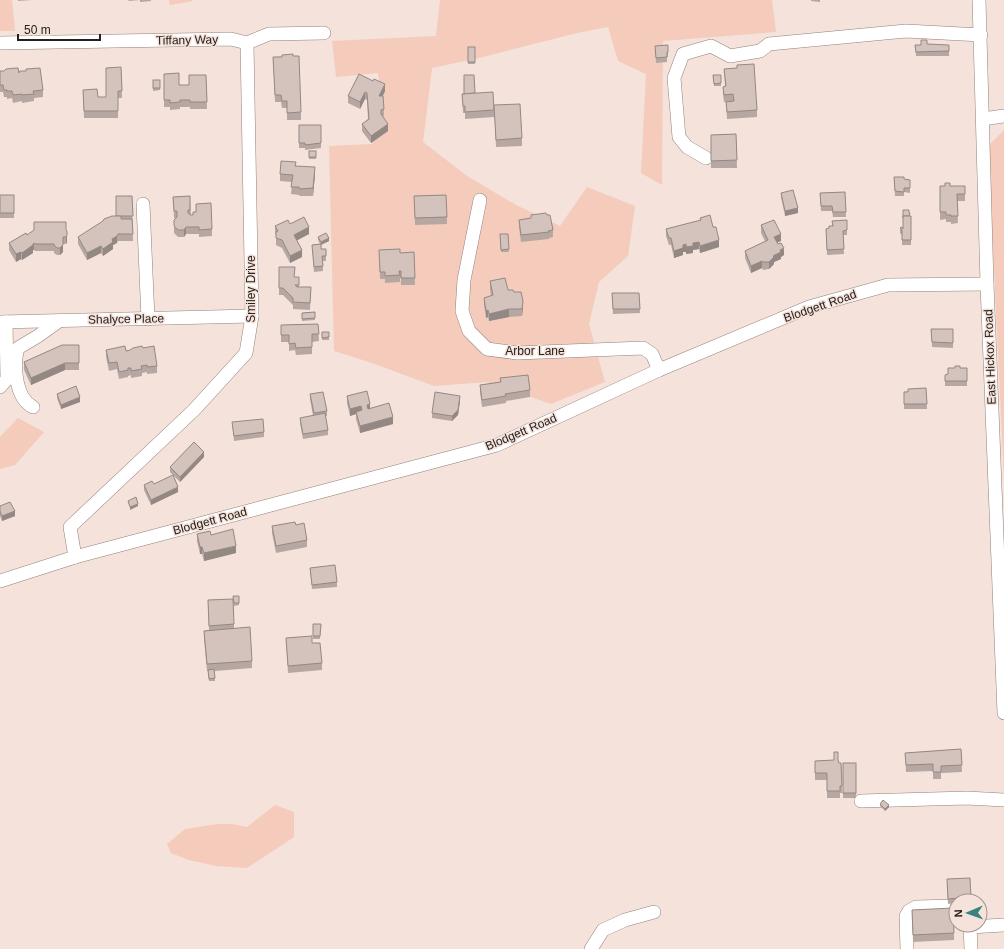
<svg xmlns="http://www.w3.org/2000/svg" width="1004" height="949" viewBox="0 0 1004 949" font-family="Arial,sans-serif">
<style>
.green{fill:#f5cbbb}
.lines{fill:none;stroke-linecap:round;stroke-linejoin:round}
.minor-casing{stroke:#92817b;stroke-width:14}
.minor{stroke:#fff;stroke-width:13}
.wall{fill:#b6a7a2}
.shaded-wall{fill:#948884}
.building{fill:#d4c2bc;stroke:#948884}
.labels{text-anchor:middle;stroke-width:3;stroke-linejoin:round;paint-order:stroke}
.street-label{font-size:12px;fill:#26201d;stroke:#f4e2db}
</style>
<rect width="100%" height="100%" fill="#f4e2db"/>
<g class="green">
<polygon points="0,0 12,0 15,31 0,31"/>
<polygon points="169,0 192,0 193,1 170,5"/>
<polygon points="440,0 772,0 776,32 663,41 662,185 641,173 646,74 618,61 608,27 577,33 479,58 432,68 423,142 467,176 516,205 560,226 587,187 635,206 628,256 599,282 589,324 605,382 551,404 487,382 434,386 372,363 334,351 329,146 372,144 383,121 378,73 336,77 332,41 436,36"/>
<polygon points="1004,130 1004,478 988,146"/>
<polygon points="18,418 44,432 15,465 0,469 0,437"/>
<polygon points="275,805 294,812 294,837 247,868 216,866 189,860 171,853 167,844 185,829 218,824 232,824 247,827"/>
</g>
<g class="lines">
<g class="minor-casing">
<g id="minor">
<polyline points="979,0 987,284 1004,713"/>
<polyline points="0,43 231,39 247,43 269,34 324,33"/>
<polyline points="983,119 1004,116"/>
<polyline points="706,158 687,147 679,137 674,78 683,54 711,46 730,56 760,51 769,44 906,31 981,35"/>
<polyline points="480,200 464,280 462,311 469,331 487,349 517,353 643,348 652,354 659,370"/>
<polyline points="143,204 148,319"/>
<polyline points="0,322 252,316"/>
<polyline points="0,387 7,379 6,322"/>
<path d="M33 407C15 398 13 365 18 348L38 336 59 321"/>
<polyline points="75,557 70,527 194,410 246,353 252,316 247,43"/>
<polyline points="0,581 75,557 497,445 659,370 809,307 888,285 987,284"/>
<polyline points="861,801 967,798 1004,800"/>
<polyline points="970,925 971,949"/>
<polyline points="970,927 1004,925"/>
<polyline points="591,949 603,930 625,920 654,912"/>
<polyline points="907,949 906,916 909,911 916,907 956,906"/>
</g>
</g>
<use href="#minor" class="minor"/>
</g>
<g class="wall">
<polygon points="18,0 32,0 18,1"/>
<polygon points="128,0 140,0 129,1"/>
<polygon points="140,0 151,0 151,1 140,2"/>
<polygon points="811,0 820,0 820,2 811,1"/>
<polygon points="668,45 668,57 667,57 667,62 656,63 655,46"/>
<polygon points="915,45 949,45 949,56 916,56"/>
<rect x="468" y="47" width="7" height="17"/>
<polygon points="293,56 301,112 301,120 287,120 287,108 282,108 281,102 275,102 273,57"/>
<polygon points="121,67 122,98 118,98 118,118 84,118 83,90 98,97 106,97"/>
<polygon points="724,69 757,110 757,117 727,119 726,102 724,102 723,94 723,87 725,86"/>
<polygon points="0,71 19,73 43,90 43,97 34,98 34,101 22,103 22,101 13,103 12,98 7,99 7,97 4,97 3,92 0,92"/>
<polygon points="164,74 179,85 189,85 206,75 207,109 190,109 190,107 180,107 180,109 170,110 170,107 164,107"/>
<polygon points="359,74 385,91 383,96 384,109 384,116 382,116 388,131 371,143 362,131 362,124 368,119 367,100 365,99 360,109 348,103 348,96"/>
<polygon points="713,75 721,75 721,86 714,86"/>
<polygon points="153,80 160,80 160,90 153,91"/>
<polygon points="475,93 494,110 494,117 465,119 465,113 463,113 462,94"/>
<polygon points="494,105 522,138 522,146 496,147"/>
<polygon points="299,125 321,125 321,148 305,150 305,148 299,148"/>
<polygon points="736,134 737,168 711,168 711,135"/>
<rect x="309" y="151" width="7" height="8"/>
<polygon points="296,166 315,174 313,196 300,196 299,195 291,194 292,182 280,181 280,174"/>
<polygon points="894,177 904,179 910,180 910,193 904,192 904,196 895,196"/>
<polygon points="940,186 965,186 965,201 957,201 958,223 951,224 951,222 946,222 946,219 940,220"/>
<polygon points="845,192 846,217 833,217 832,211 821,211 820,193"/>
<polygon points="781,193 798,213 785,216 781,197"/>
<rect x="0" y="195" width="14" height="23"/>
<polygon points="446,195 447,224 415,225 414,196"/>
<polygon points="132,196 133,241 118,241 117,243 113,245 113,249 103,256 101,253 87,260 78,244 78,237 116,216"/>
<polygon points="190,196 191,215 212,229 212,236 199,237 199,234 186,234 184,237 178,237 174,233 174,220 176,218 174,218 173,197"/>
<polygon points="531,215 547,215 553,230 553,237 549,238 549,239 521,242 519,227 519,220 531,218"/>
<polygon points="910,216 911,216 911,245 902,245 902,235 900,233 900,228 903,229"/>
<polygon points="700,218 719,247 700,253 699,249 693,250 693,253 686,254 686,252 683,252 683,255 674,258 671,245 669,245 666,236 666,229 700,221"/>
<polygon points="847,220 847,235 843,235 844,254 827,255 826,229 829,228 832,226 832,221"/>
<polygon points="290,224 309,234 297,240 302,257 290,263 282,248 276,245 276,235 275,233 275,226"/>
<polygon points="761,225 781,241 777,242 784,255 781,257 781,259 774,262 774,264 769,269 763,270 762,268 751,273 745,258 745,251 765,241 761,233"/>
<polygon points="66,230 67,231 67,242 66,244 63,244 63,252 60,255 57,255 54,253 54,251 35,251 34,250 33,250 33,253 22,260 21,259 16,262 9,250 9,243 27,235"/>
<polygon points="500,234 508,234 509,252 501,252"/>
<polygon points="318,237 329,241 321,244 321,249 326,256 326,261 323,261 323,271 314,272 312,245 320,244 318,240"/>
<polygon points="379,250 400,253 414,252 415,285 401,285 401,278 400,278 400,282 385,283 385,279 380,279"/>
<polygon points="279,267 294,277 299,277 299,287 311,287 310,310 293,309 293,305 283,295 279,295"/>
<polygon points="490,281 508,290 514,292 523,308 522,316 509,317 489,321 488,317 486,318 484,305 484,298 491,296 490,289"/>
<polygon points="612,293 639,293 640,313 613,314"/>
<polygon points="315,312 315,320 302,321 302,313"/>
<polygon points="318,324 319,341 312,342 312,354 296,355 295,350 289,351 289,342 281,342 281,325"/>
<polygon points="931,329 953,329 953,348 932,347"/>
<rect x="322" y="332" width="7" height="8"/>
<polygon points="79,345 79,370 65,370 31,385 24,370 24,362"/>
<polygon points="143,348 157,366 157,373 147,374 147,372 142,373 142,376 131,378 131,375 128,376 128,377 119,379 117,369 109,371 106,357 106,350 126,351"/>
<polygon points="960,368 967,368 967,386 945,386 945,375"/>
<polygon points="500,378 530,390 530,397 506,401 506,403 482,407 480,392 480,385 500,382"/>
<polygon points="926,388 927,409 904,409 904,392"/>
<polygon points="57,394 80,402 61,409 57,398"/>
<polygon points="310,394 327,411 327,416 325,416 328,430 328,435 303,439 300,423 300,418 313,416 310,399"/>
<polygon points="347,396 370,408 393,424 360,433 356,419 356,414 350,416 347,403"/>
<polygon points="460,401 458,415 452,421 432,418 432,413"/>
<polygon points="232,422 264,432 264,437 234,441"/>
<polygon points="204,457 180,482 170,472 170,467"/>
<polygon points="154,484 178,492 151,505 144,490 144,485"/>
<polygon points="0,506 15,516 2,521 0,516"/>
<polygon points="296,525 307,540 307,547 276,553 272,533 272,526"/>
<polygon points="197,534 211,535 236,553 204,561 202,554 200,554 197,541"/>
<polygon points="310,568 337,582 337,587 312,589"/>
<polygon points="233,596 239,603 239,605 234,606"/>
<polygon points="208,600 234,624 234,628 252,661 252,668 215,671 215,681 209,681 208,671 207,671 204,638 204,631 209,630"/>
<polygon points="313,624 321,624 320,639 313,639"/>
<polygon points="286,638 312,643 322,663 322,670 288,673"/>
<polygon points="961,749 962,772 941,773 941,779 933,779 933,771 906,772 905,753"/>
<polygon points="834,760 838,760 839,763 841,763 842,793 840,793 840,798 827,798 827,780 815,780 815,761"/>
<rect x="843" y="763" width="13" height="35"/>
<polygon points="880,804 889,807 885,811 880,806"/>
<polygon points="970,878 971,901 956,901 956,903 948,904 947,884"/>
<polygon points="912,910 954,933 954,940 913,942"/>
</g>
<g class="shaded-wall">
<polygon points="385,84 385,91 379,103 379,96"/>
<polygon points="365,92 365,99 360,109 360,102"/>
<polygon points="388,124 388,131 371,143 371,136"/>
<polygon points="315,167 315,174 313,196 313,188"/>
<polygon points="798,208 798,213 785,216 785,211"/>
<polygon points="186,227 186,234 184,237 184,230"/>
<polygon points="309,227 309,234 294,242 294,235"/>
<polygon points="781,234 781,241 774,244 774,237"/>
<polygon points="67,235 67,242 66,244 66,237"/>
<polygon points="117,236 117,243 113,245 113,249 103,256 103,249 112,239"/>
<polygon points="329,238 329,241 321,245 321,242"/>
<polygon points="719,240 719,247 700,253 700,246"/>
<polygon points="699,242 699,249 693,250 693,253 686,254 686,247 693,243"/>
<polygon points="34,243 34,250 33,250 33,253 22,260 22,253"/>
<polygon points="686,244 686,252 683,252 683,255 674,258 674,251 683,245"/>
<polygon points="63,245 63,252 60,255 60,248"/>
<polygon points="101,246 101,253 87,260 87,253"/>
<polygon points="784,248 784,255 781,257 781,259 774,262 774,264 769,269 769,262 773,256 780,250"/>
<polygon points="302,250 302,257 290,263 290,256"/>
<polygon points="21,252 21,259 16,262 16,254"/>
<polygon points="762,261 762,268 751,273 751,266"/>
<polygon points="523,301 523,308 522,316 522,309"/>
<polygon points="509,309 509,317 489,321 489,314"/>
<polygon points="488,310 488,317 486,318 486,311"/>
<polygon points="65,363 65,370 31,385 31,378"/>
<polygon points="460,396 460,401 458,415 452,421 452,416"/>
<polygon points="80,397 80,402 61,409 61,405"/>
<polygon points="370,404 370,411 367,412 367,405"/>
<polygon points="361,406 361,413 356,412 356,414 350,416 350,409"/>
<polygon points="393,417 393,424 360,433 360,426"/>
<polygon points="204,452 204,457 180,482 180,477"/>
<polygon points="178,487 178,492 151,505 151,500"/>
<polygon points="138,504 138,506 130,510 130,507"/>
<polygon points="15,511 15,516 2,521 2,516"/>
<polygon points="236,546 236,553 204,561 204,553"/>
<rect x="200" y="547" width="2" height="7"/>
<polygon points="889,805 889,807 885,811 885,809"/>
</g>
<g class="building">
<polygon points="921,40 927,40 927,44 949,45 949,51 916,52 915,45 921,45"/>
<polygon points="668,45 668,52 667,52 667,57 656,58 655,46"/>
<rect x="468" y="47" width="7" height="15"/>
<polygon points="293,54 293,56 299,56 301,112 287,113 287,101 282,101 281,95 275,95 273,57 282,57 282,55"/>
<polygon points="754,64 757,110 727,112 726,102 734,101 733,94 724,95 723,87 726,86 724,69 737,68 737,65"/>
<polygon points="121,67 122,91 118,91 118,111 84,111 83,90 97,89 98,97 106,97 106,68"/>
<polygon points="16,68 18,68 19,73 20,71 26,71 26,69 40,68 43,90 33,91 34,94 22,95 22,94 13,95 12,91 7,91 7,90 4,90 3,85 0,85 0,71 4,71 6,69"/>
<polygon points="179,73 179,85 189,85 189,75 206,75 207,102 190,102 190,100 180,100 180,102 170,103 170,100 164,100 164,74"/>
<polygon points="359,74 373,81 374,79 385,84 379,96 383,96 384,109 381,110 381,114 388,124 371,136 362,124 369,119 367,93 365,92 360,102 348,96"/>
<polygon points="464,75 474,75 475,93 464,94"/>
<polygon points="713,75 721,75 721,83 714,84"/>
<rect x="153" y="80" width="7" height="8"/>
<polygon points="493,92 494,110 465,112 465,106 463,106 462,94"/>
<polygon points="520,104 522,138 496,140 494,105"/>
<polygon points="299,125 321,125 321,143 305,145 305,143 299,143"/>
<polygon points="736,134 737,160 711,161 711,135"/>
<rect x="309" y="151" width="7" height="6"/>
<polygon points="281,161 296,162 295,166 315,167 313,188 300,189 299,187 291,187 293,175 280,174"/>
<polygon points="894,177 904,177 904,179 910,180 910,188 904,188 904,192 895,191"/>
<polygon points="945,183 950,183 950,186 965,186 965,194 957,194 958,216 951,216 951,215 946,215 946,212 940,212 940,186 945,186"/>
<polygon points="793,190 798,208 785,211 781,193"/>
<polygon points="845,192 846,212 833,212 832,206 821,206 820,193"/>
<rect x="0" y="195" width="14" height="18"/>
<polygon points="446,195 447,217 415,218 414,196"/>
<polygon points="116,196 132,196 133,216 116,216"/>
<polygon points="190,196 190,210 188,210 188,213 191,215 193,215 193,212 196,212 196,204 211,203 212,229 199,230 199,227 186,227 184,230 178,230 174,226 174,220 177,217 177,211 174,211 173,197"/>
<polygon points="903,210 909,210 909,213 910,213 909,216 903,216 903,218"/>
<polygon points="546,213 547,215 550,215 553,230 548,231 549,232 521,235 519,220 531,218 531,215"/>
<polygon points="710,215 713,227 716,227 719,240 700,246 699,242 693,243 693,246 686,247 686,244 683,245 683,248 674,251 671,238 669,238 666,229 701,220 700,218"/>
<polygon points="112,216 121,216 121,219 132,219 133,234 118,234 117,236 112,239 113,242 103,249 101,246 87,253 78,237 103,221 104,219"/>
<polygon points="903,216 911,216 911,240 902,240 902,230 900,228 902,227 903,229"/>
<polygon points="304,217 309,227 294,235 302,250 290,256 282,240 276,238 276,232 278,231 275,226 288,220 290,224"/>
<polygon points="774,220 781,234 774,237 778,244 781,243 784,248 780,250 781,252 773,256 774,257 769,262 763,262 762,261 751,266 745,251 768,240 761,225"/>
<polygon points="847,220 847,230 843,231 844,249 827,250 826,229 829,228 829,226 833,226 832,221"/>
<polygon points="34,222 66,222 66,230 67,231 67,235 66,237 63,237 63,245 60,248 57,248 54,245 54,244 35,244 34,243 33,244 33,245 22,253 21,252 16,254 9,243 26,233 27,235 34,230"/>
<polygon points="326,233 329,238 321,242 318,237"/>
<polygon points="500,234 508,234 509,249 501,250"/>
<polygon points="321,244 321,249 326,249 326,256 322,256 323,266 314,267 312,245"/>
<polygon points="400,249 400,253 414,252 415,278 401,278 401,271 399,271 400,275 385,276 385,272 380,272 379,250"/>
<polygon points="279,267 295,267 294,277 299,277 299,285 295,285 297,287 311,287 310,303 293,302 293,298 283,288 279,288"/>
<polygon points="505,278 508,290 513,290 514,292 521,292 523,301 522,309 509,309 489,314 488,310 486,311 484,298 493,295 490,281"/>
<polygon points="612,293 639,293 640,309 613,309"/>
<polygon points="315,312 315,318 302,319 302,313"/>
<polygon points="318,324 319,334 312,334 312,347 296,348 295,343 289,344 289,335 281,335 281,325"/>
<polygon points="931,329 953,329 953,343 932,342"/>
<polygon points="322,332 329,332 329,337 322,338"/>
<polygon points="62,345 79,345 79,363 65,363 31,378 24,362"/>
<polygon points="125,346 126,351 130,350 133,348 142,346 143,348 154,346 157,366 147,367 147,365 141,366 142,369 131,371 131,368 128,368 128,370 119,372 117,362 109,363 106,350"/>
<polygon points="955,366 960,366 960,368 967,368 967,381 945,381 945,375 948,374 948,368 955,368"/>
<polygon points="528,375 530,390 505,394 506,396 482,400 480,385 501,382 500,378"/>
<polygon points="76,386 80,397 61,405 57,394"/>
<polygon points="926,388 927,404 904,404 904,392 908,392 908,389"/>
<polygon points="367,391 370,404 367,405 368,409 389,403 393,417 360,426 356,412 362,410 361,406 350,409 347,396"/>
<polygon points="323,392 327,411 314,413 310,394"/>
<polygon points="435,392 460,396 458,410 452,416 432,413"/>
<polygon points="325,413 328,430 303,434 300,418"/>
<polygon points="263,419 264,432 234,436 232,422"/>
<polygon points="194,442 204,452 180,477 170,467"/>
<polygon points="173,475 178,487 151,500 144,485 152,481 154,484"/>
<polygon points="136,497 138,504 130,507 128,501"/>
<polygon points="10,502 15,511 2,516 0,511 0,506"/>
<polygon points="295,522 296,525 304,523 307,540 276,546 272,526"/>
<polygon points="233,529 236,546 204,553 202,547 200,547 197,534 210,531 211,535"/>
<polygon points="335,565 337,582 312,585 310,568"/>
<polygon points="233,596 239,596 239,603 234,603"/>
<polygon points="233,599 234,624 209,626 208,600"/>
<polygon points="313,624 321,624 320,636 313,636"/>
<polygon points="250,627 252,661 207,664 204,631"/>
<polygon points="312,636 312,643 320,643 322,663 288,666 286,638"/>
<polygon points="214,669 215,678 209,679 208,670"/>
<polygon points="961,749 962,765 941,766 941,772 933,772 933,764 906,765 905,753"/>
<polygon points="834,752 838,752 838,760 839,763 841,763 842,786 840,786 840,791 827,791 827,773 815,773 815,761 834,760"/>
<rect x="843" y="763" width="13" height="30"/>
<polygon points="883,800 889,805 885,809 880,804"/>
<polygon points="970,878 971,897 948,899 947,879"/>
<polygon points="953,908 954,933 913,935 912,910"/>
</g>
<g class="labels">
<g class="street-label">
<text transform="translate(187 40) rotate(-1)" y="4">Tiffany Way</text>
<text transform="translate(251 289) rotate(-90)" y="4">Smiley Drive</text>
<text transform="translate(820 306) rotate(-19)" y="4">Blodgett Road</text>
<text transform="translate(126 319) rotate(-1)" y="4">Shalyce Place</text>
<text x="535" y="355">Arbor Lane</text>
<text transform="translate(990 357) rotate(-92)" y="4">East Hickox Road</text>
<text transform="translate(521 432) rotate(-23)" y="4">Blodgett Road</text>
<text transform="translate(210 521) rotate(-15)" y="4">Blodgett Road</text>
</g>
</g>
<g transform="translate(968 913) rotate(268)"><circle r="19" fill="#f4e2db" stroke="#a2948f"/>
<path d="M0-3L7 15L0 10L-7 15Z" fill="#3a827f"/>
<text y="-6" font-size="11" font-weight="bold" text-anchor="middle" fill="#26201d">N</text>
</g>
<path d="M18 34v6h82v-6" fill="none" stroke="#26201d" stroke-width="2"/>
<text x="24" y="34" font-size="12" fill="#26201d" stroke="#f4e2db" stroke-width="3" paint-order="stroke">50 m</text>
</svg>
